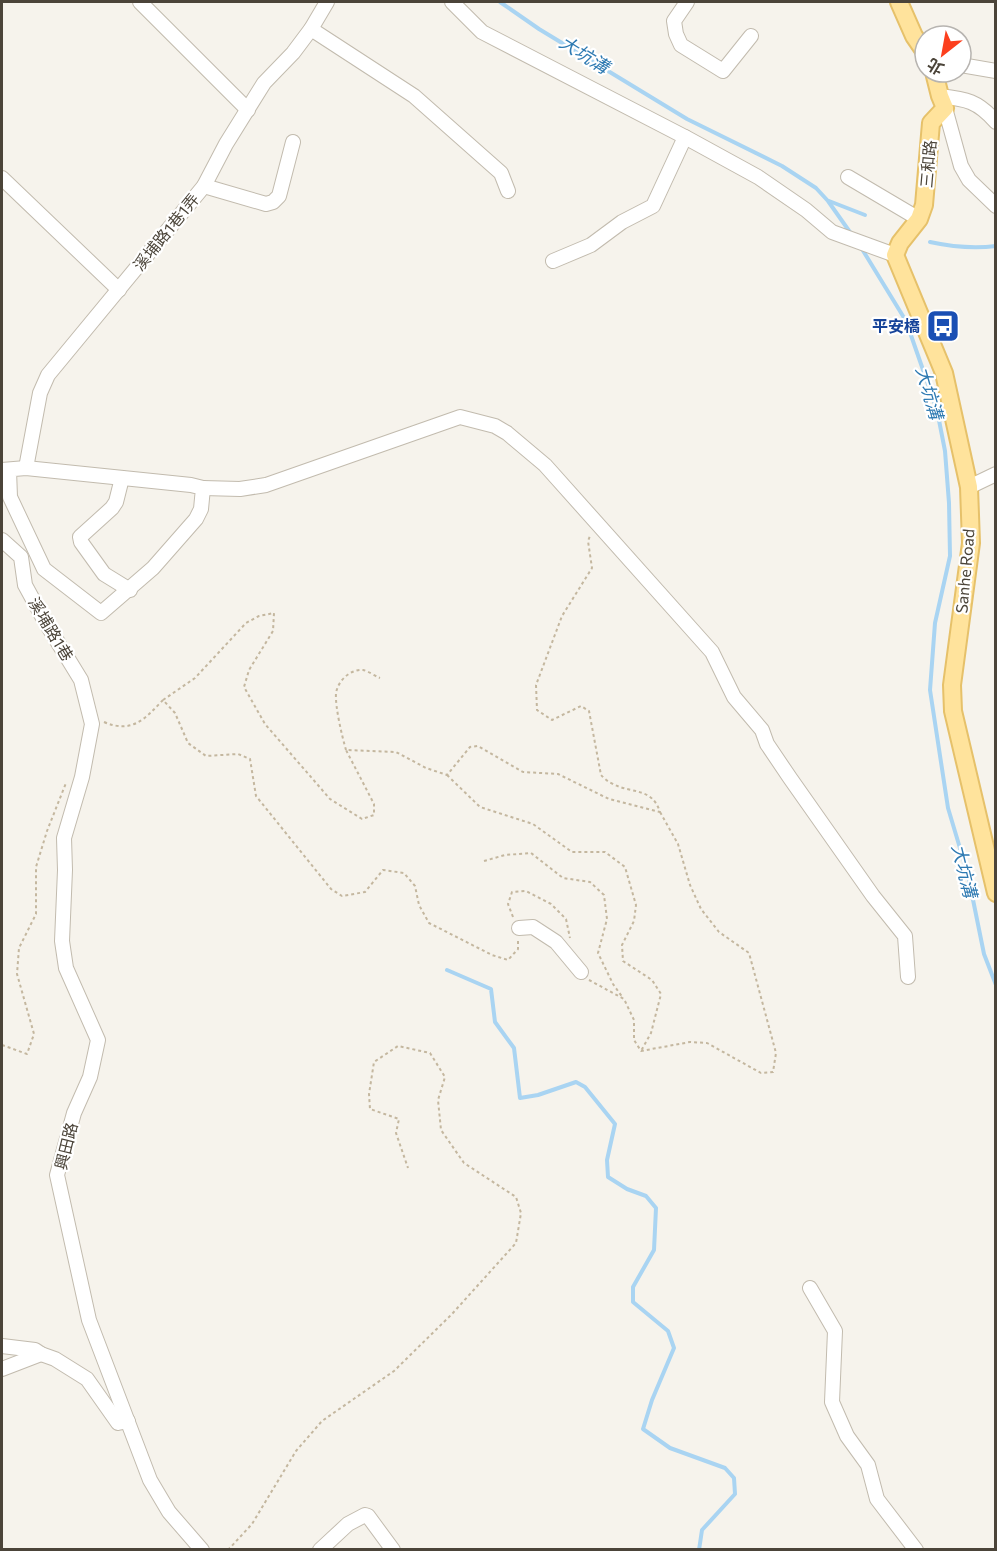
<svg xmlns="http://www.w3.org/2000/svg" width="997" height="1551" viewBox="0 0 997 1551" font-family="Commissioner,'Noto Sans TC',sans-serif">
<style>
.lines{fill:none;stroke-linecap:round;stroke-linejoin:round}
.stream{stroke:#a9d4f2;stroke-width:4}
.minor-casing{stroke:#c2bbae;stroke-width:16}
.major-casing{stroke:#e6c16a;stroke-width:20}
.path{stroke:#c4b79f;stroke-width:2;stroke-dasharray:3 3;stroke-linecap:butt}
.minor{stroke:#fff;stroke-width:14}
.major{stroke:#ffe39c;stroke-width:16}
.labels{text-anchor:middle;stroke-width:4.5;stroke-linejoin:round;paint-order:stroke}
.street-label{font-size:16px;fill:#4b4439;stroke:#fff}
.transit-label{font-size:16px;font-weight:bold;fill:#164399;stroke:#fff;text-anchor:end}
.water-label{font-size:18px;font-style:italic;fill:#2e7ab2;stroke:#fff}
</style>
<rect width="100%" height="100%" fill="#f6f3ec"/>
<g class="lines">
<g class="stream">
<polyline points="500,2 539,29 687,119 782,166 816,188 828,201 852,235"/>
<polyline points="829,201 865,215"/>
<path d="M930 242C953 247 972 249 996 246"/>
<polyline points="862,249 906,321 937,410 945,451 949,503 950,556 935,623 930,690 948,808 968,875 984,954 996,985"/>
<polyline points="447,970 491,989 495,1022 514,1048 520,1098 538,1095 576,1082 585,1087 615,1124 607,1160 608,1177 627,1189 646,1196 656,1208 654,1250 633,1287 633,1302 668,1331 674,1348 652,1400 643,1429 670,1448 725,1468 734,1478 735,1494 702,1530 699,1550"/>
</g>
<g class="minor-casing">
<g id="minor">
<polyline points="140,2 248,110"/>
<polyline points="452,2 482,32 685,137 758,177 806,210 832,232 895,255"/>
<polyline points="687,2 674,21 676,34 681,45 723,71 751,36"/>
<polyline points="311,29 414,96 501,173 508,191"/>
<polyline points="961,65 996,71"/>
<path d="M940 96C966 99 978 101 996 122"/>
<polyline points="945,108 961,166 969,180 996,206"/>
<polyline points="848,177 919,219"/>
<polyline points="2,178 119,290"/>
<polyline points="204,186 266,204 273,202 279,196 293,142"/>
<polyline points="553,261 591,245 622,222 653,206 685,137"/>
<polyline points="26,468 40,393 48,375 204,186 226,144 264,83 293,53 311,29 327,2"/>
<polyline points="2,470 26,468 191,485 203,488 201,509 196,519 153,568 101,613 44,569 10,497 9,470"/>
<polyline points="122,478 116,502 112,508 80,537 81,542 104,574 130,590"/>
<polyline points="969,487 996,474"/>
<polyline points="203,488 240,489 266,485 460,417 495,426 507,433 545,465 712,652 734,697 762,730 767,744 790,778 873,896 905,936 908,977"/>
<polyline points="2,540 21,557 25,585 43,618 81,680 92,724 82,777 64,838 65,870 62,941 66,968 98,1040 90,1077 74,1113 57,1175 89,1320 150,1480 169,1512 202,1550"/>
<polyline points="519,928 533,927 556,942 581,972"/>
<polyline points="810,1288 835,1331 832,1402 847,1436 868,1465 877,1499 916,1550"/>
<polyline points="2,1346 35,1350 41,1354 55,1359 87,1379 118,1423 128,1421"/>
<polyline points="2,1369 41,1354"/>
<polyline points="320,1550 348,1524 365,1515 368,1516 393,1550"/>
</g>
</g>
<g class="major-casing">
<g id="major">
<polyline points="899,2 914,36 925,52"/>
<polyline points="934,72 940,96 945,108 931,123 924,205 919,219 900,243 895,255 944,373 969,487 971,543 952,685 953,711 996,893"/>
</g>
</g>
<g class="path">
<path d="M104 722C132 734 145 719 163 700"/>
<path d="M346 750C342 736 335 707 336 693 338 681 350 669 363 670 368 671 375 676 380 678"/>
<polyline points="447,775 480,807 533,824 572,852 605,852 625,867 636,905 634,921 622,945 623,961 652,980 661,994 651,1033 641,1051"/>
<polyline points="484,861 505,855 531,853 563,878 590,882 604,895 607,919 598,953 613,984 623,998"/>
<polyline points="513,917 508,904 512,892 526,891 551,904 566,919 570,938"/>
<path d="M518 941V949L508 960 492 955 429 923 419 905 415 886 404 873 383 870 365 892 342 896 331 889 256 796 250 759 238 754 206 756 188 743 175 713 163 700 195 678 246 623 259 616 274 613 273 631 249 670 244 687 265 724 330 799 362 819 374 815V804L346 750 396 752 426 768 447 775 470 747 478 746 523 772 558 774 609 799 660 812C652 787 632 794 613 784 608 782 604 778 601 775L589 711 581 706 552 720 537 710 536 685 562 616 592 568 588 541 590 536"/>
<polyline points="589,980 624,999 634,1020 634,1040 641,1051 690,1042 707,1043 761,1073 773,1072 776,1053 749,953 719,932 701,909 690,885 678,844 660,812"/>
<polyline points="2,1045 27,1054 34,1034 17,974 19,948 36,914 36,867 47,831 66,783"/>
<polyline points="228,1550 252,1524 296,1451 322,1421 394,1371 452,1314 516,1243 521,1213 516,1197 464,1163 441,1130 438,1100 445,1077 430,1053 398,1046 374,1062 369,1094 370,1109 399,1119 396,1133 408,1168"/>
</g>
<use href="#minor" class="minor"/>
<use href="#major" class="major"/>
</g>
<defs>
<g id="bus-square" transform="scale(1.725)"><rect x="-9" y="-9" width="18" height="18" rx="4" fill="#1a4fb4" stroke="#fff"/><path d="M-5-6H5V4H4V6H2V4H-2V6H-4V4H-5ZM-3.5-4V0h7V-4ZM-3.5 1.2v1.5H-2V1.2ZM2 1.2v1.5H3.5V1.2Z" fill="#fff"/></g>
</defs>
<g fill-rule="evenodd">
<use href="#bus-square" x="943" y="326"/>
</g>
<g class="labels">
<g class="street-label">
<text transform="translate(928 164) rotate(-85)" y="6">三和路</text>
<text transform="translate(166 232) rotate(-51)" y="6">溪埔路1巷1弄</text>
<text transform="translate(965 571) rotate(-85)" y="6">Sanhe Road</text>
<text transform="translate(51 629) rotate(59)" y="6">溪埔路1巷</text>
<text transform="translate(66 1146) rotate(-76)" y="6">興田路</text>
</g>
<g class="transit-label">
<text x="920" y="332">平安橋</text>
</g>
<g class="water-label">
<text transform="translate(584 55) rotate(32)" y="6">大坑溝</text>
<text transform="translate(929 393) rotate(74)" y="6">大坑溝</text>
<text transform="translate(964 871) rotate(76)" y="6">大坑溝</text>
</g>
</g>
<rect width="997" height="1551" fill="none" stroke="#4b4439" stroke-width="6"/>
<g transform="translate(943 54) rotate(211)"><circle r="28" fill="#ffffff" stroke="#b7b4b0" stroke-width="1.5"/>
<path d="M0-4.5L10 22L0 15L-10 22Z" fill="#fc3f1d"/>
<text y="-9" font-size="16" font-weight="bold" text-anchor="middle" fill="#4b4439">北</text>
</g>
</svg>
